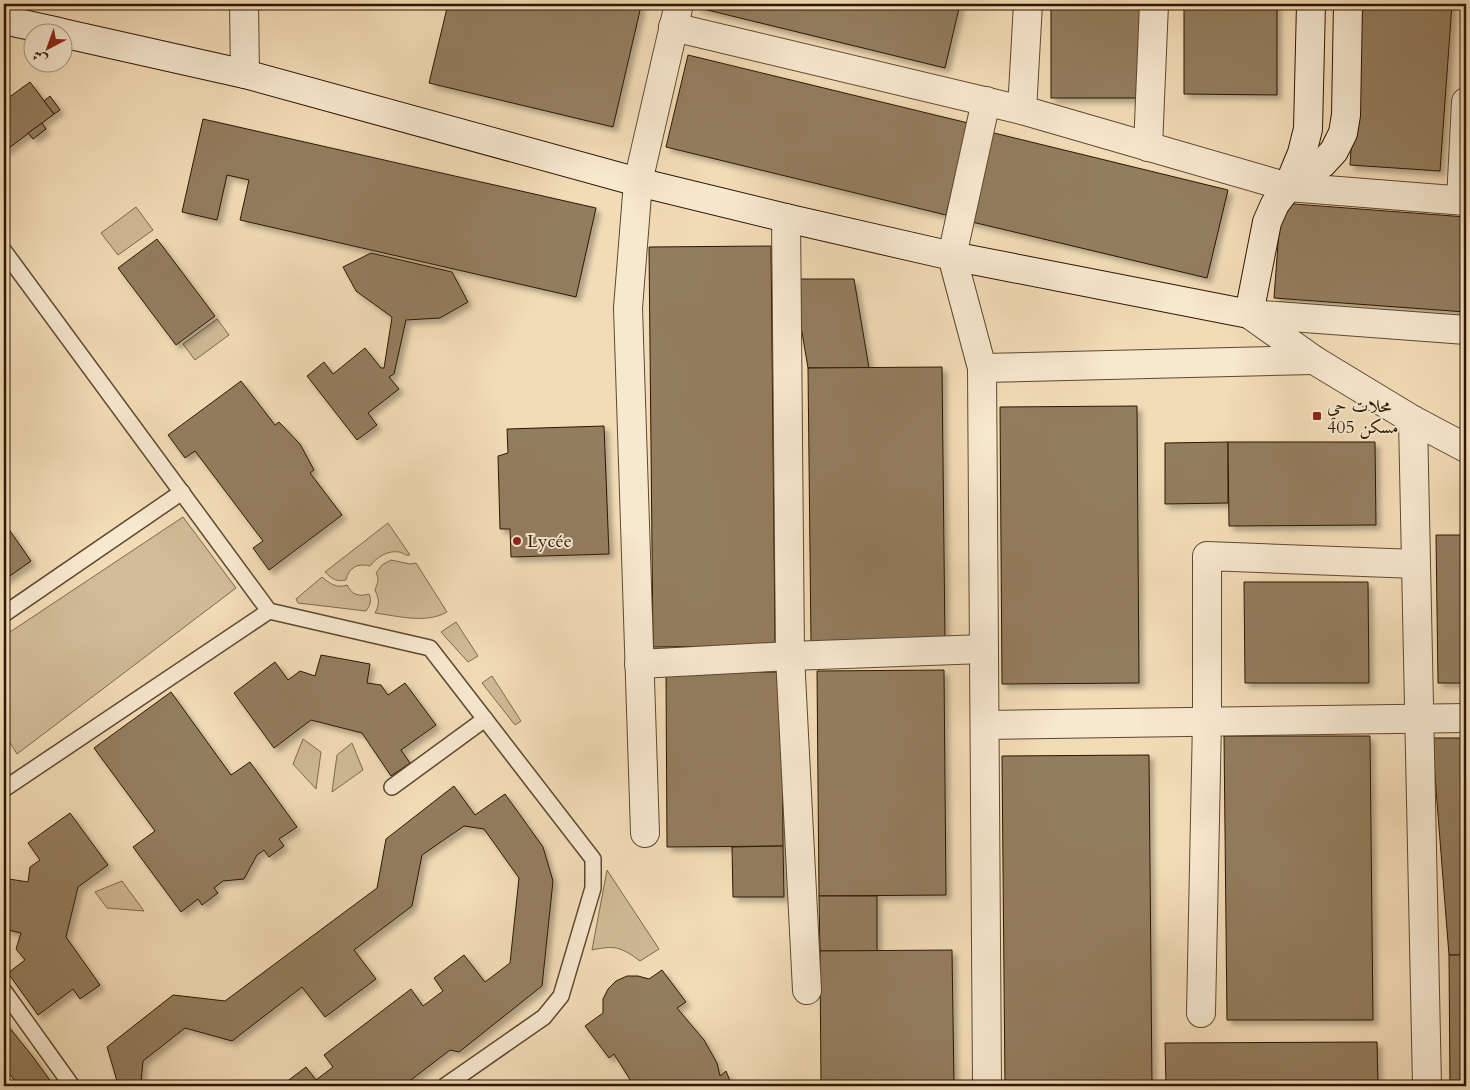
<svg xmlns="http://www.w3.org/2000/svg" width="1470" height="1090" viewBox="0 0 1470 1090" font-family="Cardo,Amiri,serif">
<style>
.green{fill:#d1bb98;stroke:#7f694c}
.building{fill:#937d5f;stroke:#2d1700;filter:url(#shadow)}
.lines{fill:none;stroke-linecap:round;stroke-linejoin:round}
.service-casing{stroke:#5e482e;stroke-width:18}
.minor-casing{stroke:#5e482e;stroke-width:30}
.tertiary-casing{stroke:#5e482e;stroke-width:30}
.secondary-casing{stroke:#2d1700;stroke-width:30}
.service{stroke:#f7e8d0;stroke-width:15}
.minor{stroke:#f7e8d0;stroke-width:28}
.tertiary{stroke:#f7e8d0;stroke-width:28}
.secondary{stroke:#f7e8d0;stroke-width:28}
.poi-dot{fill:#8f2418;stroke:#f7e8d0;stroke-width:2}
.labels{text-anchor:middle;stroke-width:4;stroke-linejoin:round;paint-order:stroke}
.poi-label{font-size:18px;fill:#2d1700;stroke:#f7e8d0;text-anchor:start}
</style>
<defs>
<filter id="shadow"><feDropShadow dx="4.5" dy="4.5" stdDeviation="2.5" flood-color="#0004"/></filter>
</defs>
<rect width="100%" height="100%" fill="#f2dcb7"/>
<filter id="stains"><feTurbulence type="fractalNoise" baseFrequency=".004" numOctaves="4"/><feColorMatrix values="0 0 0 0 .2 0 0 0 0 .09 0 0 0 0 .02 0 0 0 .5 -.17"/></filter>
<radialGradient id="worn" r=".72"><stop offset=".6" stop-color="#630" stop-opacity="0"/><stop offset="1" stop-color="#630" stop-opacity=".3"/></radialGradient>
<g class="green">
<polygon points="136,207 153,230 118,255 101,233"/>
<polygon points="217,319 229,335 195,360 183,344"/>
<polygon points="183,517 236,588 17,754 4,733 4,636"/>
<path d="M388 523 410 555C405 556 404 553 399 552 387 550 376 558 370 566 358 563 349 567 346 580 336 582 332 579 325 572Z"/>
<path d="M391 560 410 564 416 563 447 612C426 624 398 616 375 613 380 604 379 599 375 590 377 584 380 579 376 573L382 565Z"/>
<path d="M322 577C329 583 337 589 347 585 352 595 359 597 369 594 372 602 370 605 366 611L298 603 296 599Z"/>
<polygon points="456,622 478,656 468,662 441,632"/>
<polygon points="492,676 521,721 515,725 482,683"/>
<polygon points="303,739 321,752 316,789 293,764"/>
<polygon points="352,743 363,770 332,792 337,755"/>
<path d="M607 870 659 949 640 961C621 947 615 945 592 950Z"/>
<polygon points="122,881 144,911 107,908 95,892"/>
</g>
<g class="building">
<polygon points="448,4 633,4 641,6 613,127 429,83"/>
<polygon points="696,4 960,4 945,68 695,7"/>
<rect x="1051" y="4" width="93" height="94"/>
<polygon points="1184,4 1277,4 1277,95 1184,94"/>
<polygon points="1361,4 1452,4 1440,171 1350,165"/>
<polygon points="688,55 968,123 946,215 666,147"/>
<polygon points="30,82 54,114 5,151 4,149 4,101"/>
<polygon points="50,96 60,110 54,114 44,101"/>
<polygon points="203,119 596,208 576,297 240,220 249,180 227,175 217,220 182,212"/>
<polygon points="42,123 46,129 33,139 28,133"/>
<polygon points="990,132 1228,190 1207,278 968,221"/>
<polygon points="1281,203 1466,217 1466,312 1274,298"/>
<polygon points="157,239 215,316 176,345 118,268"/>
<polygon points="771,246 775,646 653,647 649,247"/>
<polygon points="371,253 452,272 468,302 440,318 406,320 394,374 389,377 399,389 368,413 377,425 357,440 307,376 324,362 333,374 365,348 381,368 384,368 392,317 356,291 343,267"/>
<polygon points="793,279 854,279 869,368 808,368"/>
<polygon points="942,367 945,642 811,643 808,368"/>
<polygon points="241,381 275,425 279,422 300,444 314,470 310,473 342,515 269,570 253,548 263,541 195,451 185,458 168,435"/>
<polygon points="1137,406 1139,683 1002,684 1000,407"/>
<polygon points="604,426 609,554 511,557 510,529 500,529 498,456 508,453 507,429"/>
<polygon points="1228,442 1228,503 1165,504 1165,443"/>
<polygon points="1228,442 1375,442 1376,525 1229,526"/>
<polygon points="8,528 31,561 4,580 4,531"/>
<polygon points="1436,535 1466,535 1466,683 1438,683"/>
<polygon points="1244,582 1368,582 1369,683 1245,683"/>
<polygon points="321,655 370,664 367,683 381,685 388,695 405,683 436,725 401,750 410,763 391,776 362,733 311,720 274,748 234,693 275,662 288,680 300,671 315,676"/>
<polygon points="944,670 946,895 819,896 817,671"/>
<polygon points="666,672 782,672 783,846 667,847"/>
<polygon points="171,692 231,775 250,762 297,827 279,839 284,846 269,857 264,850 257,855 244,879 223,881 214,888 218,893 202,905 198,899 181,912 133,847 155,831 94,748"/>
<polygon points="1224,736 1370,736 1373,1020 1227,1020"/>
<polygon points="1432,738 1466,738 1466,955 1449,955"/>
<polygon points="1149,755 1152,1086 1005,1086 1002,756"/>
<polygon points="454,786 475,815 505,794 543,847 553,881 542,986 459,1052 450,1050 403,1086 281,1086 306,1067 316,1080 333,1067 324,1055 411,989 423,1006 443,991 434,978 464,955 485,982 510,963 519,878 484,829 464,826 422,855 412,906 354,950 376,979 325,1017 302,987 232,1041 185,1028 143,1061 141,1082 144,1086 111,1086 117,1081 107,1047 173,995 225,1001 377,888 386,839"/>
<polygon points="70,813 108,865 78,887 66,937 100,985 80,999 73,989 38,1015 8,973 25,960 16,949 21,933 4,929 4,907 9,879 28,882 30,867 40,860 28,843"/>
<polygon points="783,846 784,897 733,897 732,847"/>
<polygon points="819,896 877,896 877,951 820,951"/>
<polygon points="952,950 954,1086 821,1086 820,951"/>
<polygon points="1449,955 1466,955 1466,1086 1450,1086"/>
<polygon points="662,970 686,1002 677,1008 704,1040 717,1063 720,1076 726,1071 732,1086 634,1086 614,1054 609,1058 585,1026 603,1013 603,999 608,989 616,981 627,976 638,976 649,979"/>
<polygon points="4,1021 33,1057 54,1086 13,1086 17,1084 4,1066"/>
<polygon points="1377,1042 1378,1086 1166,1086 1165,1043"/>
</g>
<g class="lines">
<g class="service-casing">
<g id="service">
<polyline points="4,251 269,611 430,648 593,859 593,888 561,996 544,1017 445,1086"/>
<polyline points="4,614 182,492"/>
<polyline points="392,787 485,719"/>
<polyline points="4,789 269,611"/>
<polyline points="4,991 72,1086"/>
</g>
</g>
<g class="minor-casing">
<g id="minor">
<polyline points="244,4 245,74"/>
<polyline points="673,27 1022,110 1288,187 1466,201"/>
<polyline points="986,101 952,256 982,368 987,1086"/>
<polyline points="1022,110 1028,4"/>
<polyline points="1148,147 1154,4"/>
<polyline points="1461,200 1466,102"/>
<polyline points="786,218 790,656 807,990"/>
<polyline points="1249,314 1466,330"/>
<polyline points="982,368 1314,360"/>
<polyline points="639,664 790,656 984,649"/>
<polyline points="985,725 1466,718"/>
<polyline points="645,833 628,308 638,182 679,4"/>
<polyline points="1201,1013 1207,721 1207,556 1416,564"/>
</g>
</g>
<g class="tertiary-casing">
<g id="tertiary">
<polyline points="1249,314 1314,360 1413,420 1466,448"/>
<polyline points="1413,420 1427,1086"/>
</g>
</g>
<g class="secondary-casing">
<g id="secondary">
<polyline points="4,20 59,32"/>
<polyline points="62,33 245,74 638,182 786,218 952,256 1249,314 1267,222 1275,204 1288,187 1302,153 1308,129 1311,4"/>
<polyline points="1288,187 1322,164 1334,151 1343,133 1346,115 1348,4"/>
</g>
</g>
<use href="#service" class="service"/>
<use href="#minor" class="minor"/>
<use href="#tertiary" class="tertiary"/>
<use href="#secondary" class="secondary"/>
</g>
<g class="poi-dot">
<rect x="1312" y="411" width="10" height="10" rx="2.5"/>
<circle cx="517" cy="541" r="5"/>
</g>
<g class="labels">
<g class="poi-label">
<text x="1327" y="412">محلات حي<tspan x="1327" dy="21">405 مسكن</tspan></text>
<text x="527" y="547">Lycée</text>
</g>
</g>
<rect width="1470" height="1090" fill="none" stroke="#f2dcb7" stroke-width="20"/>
<rect x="5" y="5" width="1460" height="1080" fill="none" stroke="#2d1700" stroke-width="2.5"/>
<rect x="10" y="10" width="1450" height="1070" fill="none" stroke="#2d1700"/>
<g transform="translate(48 48) rotate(221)"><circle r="24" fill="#f7e8d0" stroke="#a6947d"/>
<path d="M0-4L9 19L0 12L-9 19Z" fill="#8f2418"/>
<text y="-8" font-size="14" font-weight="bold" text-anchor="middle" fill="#2d1700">ش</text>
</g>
<rect width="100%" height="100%" filter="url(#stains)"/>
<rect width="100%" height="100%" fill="url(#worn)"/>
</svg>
